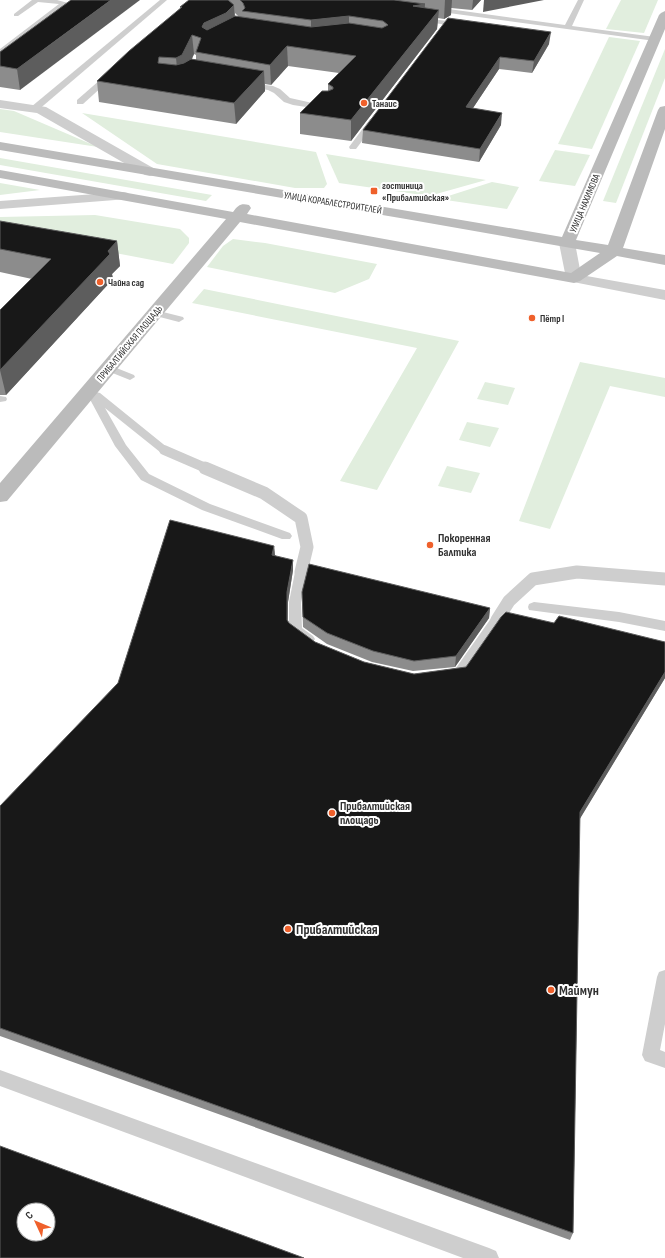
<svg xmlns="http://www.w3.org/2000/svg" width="665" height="1258" viewBox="0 0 665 1258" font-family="'Sofia Sans Condensed',sans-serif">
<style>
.green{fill:#e1eede}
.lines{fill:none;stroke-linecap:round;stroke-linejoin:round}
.lane{fill:#cecece;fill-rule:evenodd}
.street{fill:#cecece;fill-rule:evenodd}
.secondary{fill:#bbb;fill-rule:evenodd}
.lane-bridge-far1{stroke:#cecece;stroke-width:10}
.lane-bridge{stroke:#cecece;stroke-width:13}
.wall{fill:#8c8c8c;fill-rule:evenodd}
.shaded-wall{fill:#5d5d5d}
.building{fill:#181818;stroke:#5d5d5d;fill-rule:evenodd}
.poi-dot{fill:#ef602b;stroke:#fff;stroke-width:1.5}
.labels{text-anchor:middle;stroke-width:4;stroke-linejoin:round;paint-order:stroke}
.far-poi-label{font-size:10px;font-weight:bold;fill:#313131;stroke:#fff;text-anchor:start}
.far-street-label{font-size:10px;fill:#313131;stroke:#fff}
.poi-label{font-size:12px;font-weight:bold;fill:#313131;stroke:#fff;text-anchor:start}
.near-poi-label{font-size:14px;font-weight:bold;fill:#313131;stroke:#fff;text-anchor:start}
</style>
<rect width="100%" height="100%" fill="#fff"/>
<g class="green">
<polygon points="621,0 658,0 644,33 606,29"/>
<polygon points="609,37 640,41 592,149 558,144"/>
<polygon points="665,49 665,78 616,203 603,201"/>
<polygon points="0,109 14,111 98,147 0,132"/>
<polygon points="82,113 316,152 327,184 324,188 295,188 157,164"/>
<polygon points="555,150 590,155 575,186 539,181"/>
<polygon points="326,154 486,180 429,196 339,183"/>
<polygon points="0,158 212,195 206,201 0,165"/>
<polygon points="492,182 519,187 507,209 439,199"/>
<polygon points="0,183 40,190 0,195"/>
<polygon points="95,215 180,229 189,238 189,243 173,264 0,231 0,217"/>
<polygon points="233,239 265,243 377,264 369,279 335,293 207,267 223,246"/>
<polygon points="204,289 459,341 377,490 340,481 417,348 192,303"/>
<polygon points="580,362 665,378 665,397 610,386 550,529 519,521"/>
<polygon points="485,382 515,388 508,405 477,399"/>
<polygon points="467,422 499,428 490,447 459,440"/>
<polygon points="447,466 480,473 471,493 438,486"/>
</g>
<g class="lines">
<g class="lane">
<polygon points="32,0 57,0 68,3 0,54 0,49 59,4 38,2 18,16 14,16 14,14"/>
<polygon points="160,0 167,0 37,111 31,111 31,107"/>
<polygon points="578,0 584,0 572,26 655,37 659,39 655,41 434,11 431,9 434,7 565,25"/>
<polygon points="422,18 448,21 451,23 448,25 420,21 419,20"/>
<polygon points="108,73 111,73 115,75 83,104 77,104 77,100"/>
<polygon points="244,82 273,86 280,89 290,98 326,106 330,108 326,110 293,105 284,102 274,93 268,90 244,86"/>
<polygon points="370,119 373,119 377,121 356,149 350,149 349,147"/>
<polygon points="155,310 183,317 184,319 179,322 152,315 150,313"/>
<polygon points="109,365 134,375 135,377 130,380 105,370 104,368"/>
<polygon points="90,387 94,388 96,392 100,393 168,448 170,450 168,452 160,452 105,408 126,445 149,474 210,504 290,533 292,536 290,539 282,539 202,510 141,480 115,446 85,390"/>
<polygon points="0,396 6,397 7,399 6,401 0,402"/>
<path d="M301 568 305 569 307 572 301 602 302 628 313 636 315 639 313 642C304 645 294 638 289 630V602L295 572 297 569Z"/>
<polygon points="534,602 619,612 665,621 665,631 619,622 529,610 528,607 529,604"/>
<polygon points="497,615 502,617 503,620 465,676 448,679 443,678 441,674 443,670 456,668 492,617"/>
<polygon points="665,970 665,1024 660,1050 665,1052 665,1068 645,1061 642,1055 657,977 659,972"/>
<polygon points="0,1070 489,1248 496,1251 499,1258 463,1258 0,1086"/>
</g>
<g class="street">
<polygon points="0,100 46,107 155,169 157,172 155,175 150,176 145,175 37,113 0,108"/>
<polygon points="123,192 128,193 130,196 128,199 0,209 0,201"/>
<polygon points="567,238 572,240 575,243 581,275 665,290 665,300 568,281 566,278 559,243 562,240"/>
</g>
<path class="secondary" d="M665 11V29L576 240 608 245 658 110 660 107 665 106V129L623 248 665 255V265L617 256 580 281 574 283 240 222 7 501 0 502V483L226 219 0 178V170L233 212C238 205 241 203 249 205L251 208 247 214 571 273 600 253 406 219 0 150V142L562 237 659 15 661 13Z"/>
<polyline class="lane-bridge-far1" points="164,450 208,469"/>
<g class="lane-bridge">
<polyline points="205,468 264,493 301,518 307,547 301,572"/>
<polyline points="497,620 509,601 533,579 577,572 665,579"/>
</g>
</g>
<g class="wall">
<polygon points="71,0 20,90 0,87 0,52"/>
<path d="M189 0H481L472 10 451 8V15L444 19 438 18 437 29 351 141 300 134V113L328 91V84L339 73 288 66 271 85 265 84V91L236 124 99 102 97 81 181 9 180 7ZM235 13 239 17H235ZM194 54 196 55V60L192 59Z"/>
<polygon points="448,18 549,44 532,73 499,69 473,108 501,125 479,162 362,143 363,130"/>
<polygon points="0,221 117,241 120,266 112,274 113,279 6,395 0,395 0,310 32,279 0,272"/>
<polygon points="274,546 275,555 293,570 288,602 288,620 289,623 315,642 364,662 414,674 466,667 554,623 665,642 665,678 580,818 573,1233 570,1240 0,1036 0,806"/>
<polygon points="302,592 490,608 489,618 455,667 413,671 372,662 327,644 303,627"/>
</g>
<g class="shaded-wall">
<polygon points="111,0 140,0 20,90 17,69"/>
<polygon points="445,0 452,0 451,15 444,19"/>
<polygon points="473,0 481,0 472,10"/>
<polygon points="484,0 544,0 483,12"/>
<polygon points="425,4 424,23 413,6"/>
<polygon points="234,5 235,24 205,43 202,27 204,23"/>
<polygon points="439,10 437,29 351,141 351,120"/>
<polygon points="349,16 349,36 311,39 311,20"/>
<polygon points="551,32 549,44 532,73 534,61"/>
<polygon points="192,35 194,54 184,75 178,77 176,58"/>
<polygon points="287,46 288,66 271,85 270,65"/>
<polygon points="500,57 499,69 465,120 466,107"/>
<polygon points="264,71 265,91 236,124 234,103"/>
<polygon points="502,113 501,125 479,162 480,149"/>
<polygon points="117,241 120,266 112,274 113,279 6,395 0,370"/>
<polygon points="274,546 275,556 272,555"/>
<polygon points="293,560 293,570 288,602 288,630 287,592"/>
<polygon points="490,608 489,618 455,667 456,656"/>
<polygon points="665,672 665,678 578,822 580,812"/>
</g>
<g class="building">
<polygon points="71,0 111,0 17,69 0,66 0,52"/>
<polygon points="189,0 228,0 234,5 226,13 204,23 202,27 207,30 235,16 311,27 349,23 382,28 388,25 383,21 349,16 311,20 242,11 245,8 243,3 240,0 394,0 425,4 413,6 439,10 351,120 300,113 322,91 328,91 333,89 333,87 328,84 356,56 287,46 270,65 196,52 201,38 192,35 182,55 176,58 159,57 158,63 176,65 184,63 191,59 264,71 234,103 97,81 129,51 182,7 180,7"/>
<polygon points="448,18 551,32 534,61 500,57 466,107 502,113 480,149 363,130"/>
<polygon points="0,221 117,241 108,251 110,254 0,370 0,310 51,259 0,249"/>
<polygon points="170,520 274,546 272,555 293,560 287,592 287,620 289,623 315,642 364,662 414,674 466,667 501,617 506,612 554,623 559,616 665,642 665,672 580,812 573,1233 0,1028 0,806 118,683"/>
<polygon points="309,564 490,608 456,656 414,661 373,651 327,633 303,617 302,592"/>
<path d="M0 1146 304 1258H0ZM24 1210H48V1234H24Z"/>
</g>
<g class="poi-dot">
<circle cx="364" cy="103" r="4"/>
<rect x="370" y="187" width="8" height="8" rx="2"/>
<circle cx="100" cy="282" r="4"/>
<circle cx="532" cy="318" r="4"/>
<circle cx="430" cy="545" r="4"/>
<circle cx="332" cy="813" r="4"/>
<circle cx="288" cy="929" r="4"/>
<circle cx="551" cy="990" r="4"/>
</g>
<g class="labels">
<g class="far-poi-label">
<text x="372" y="107">Танаис</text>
<text x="382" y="189">гостиница<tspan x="382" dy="12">«Прибалтийская»</tspan></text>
<text x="108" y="286">Чайна сад</text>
<text x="540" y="322">Пётр I</text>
</g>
<g class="far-street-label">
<text transform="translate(333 202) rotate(9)" y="4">УЛИЦА КОРАБЛЕСТРОИТЕЛЕЙ</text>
<text transform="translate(584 203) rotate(-67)" y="4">УЛИЦА НАХИМОВА</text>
<text transform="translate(129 343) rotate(-50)" y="4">ПРИБАЛТИЙСКАЯ ПЛОЩАДЬ</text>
</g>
<g class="poi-label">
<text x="438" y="542">Покоренная<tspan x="438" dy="14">Балтика</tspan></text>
<text x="340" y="810">Прибалтийская<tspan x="340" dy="14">площадь</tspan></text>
</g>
<g class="near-poi-label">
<text x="296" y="934">Прибалтийская</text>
<text x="559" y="995">Маймун</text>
</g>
</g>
<g transform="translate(36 1222) rotate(314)"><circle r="19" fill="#ffffff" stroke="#adadad"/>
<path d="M0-3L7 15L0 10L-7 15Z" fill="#ef602b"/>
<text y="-6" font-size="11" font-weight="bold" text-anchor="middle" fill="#313131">С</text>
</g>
</svg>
